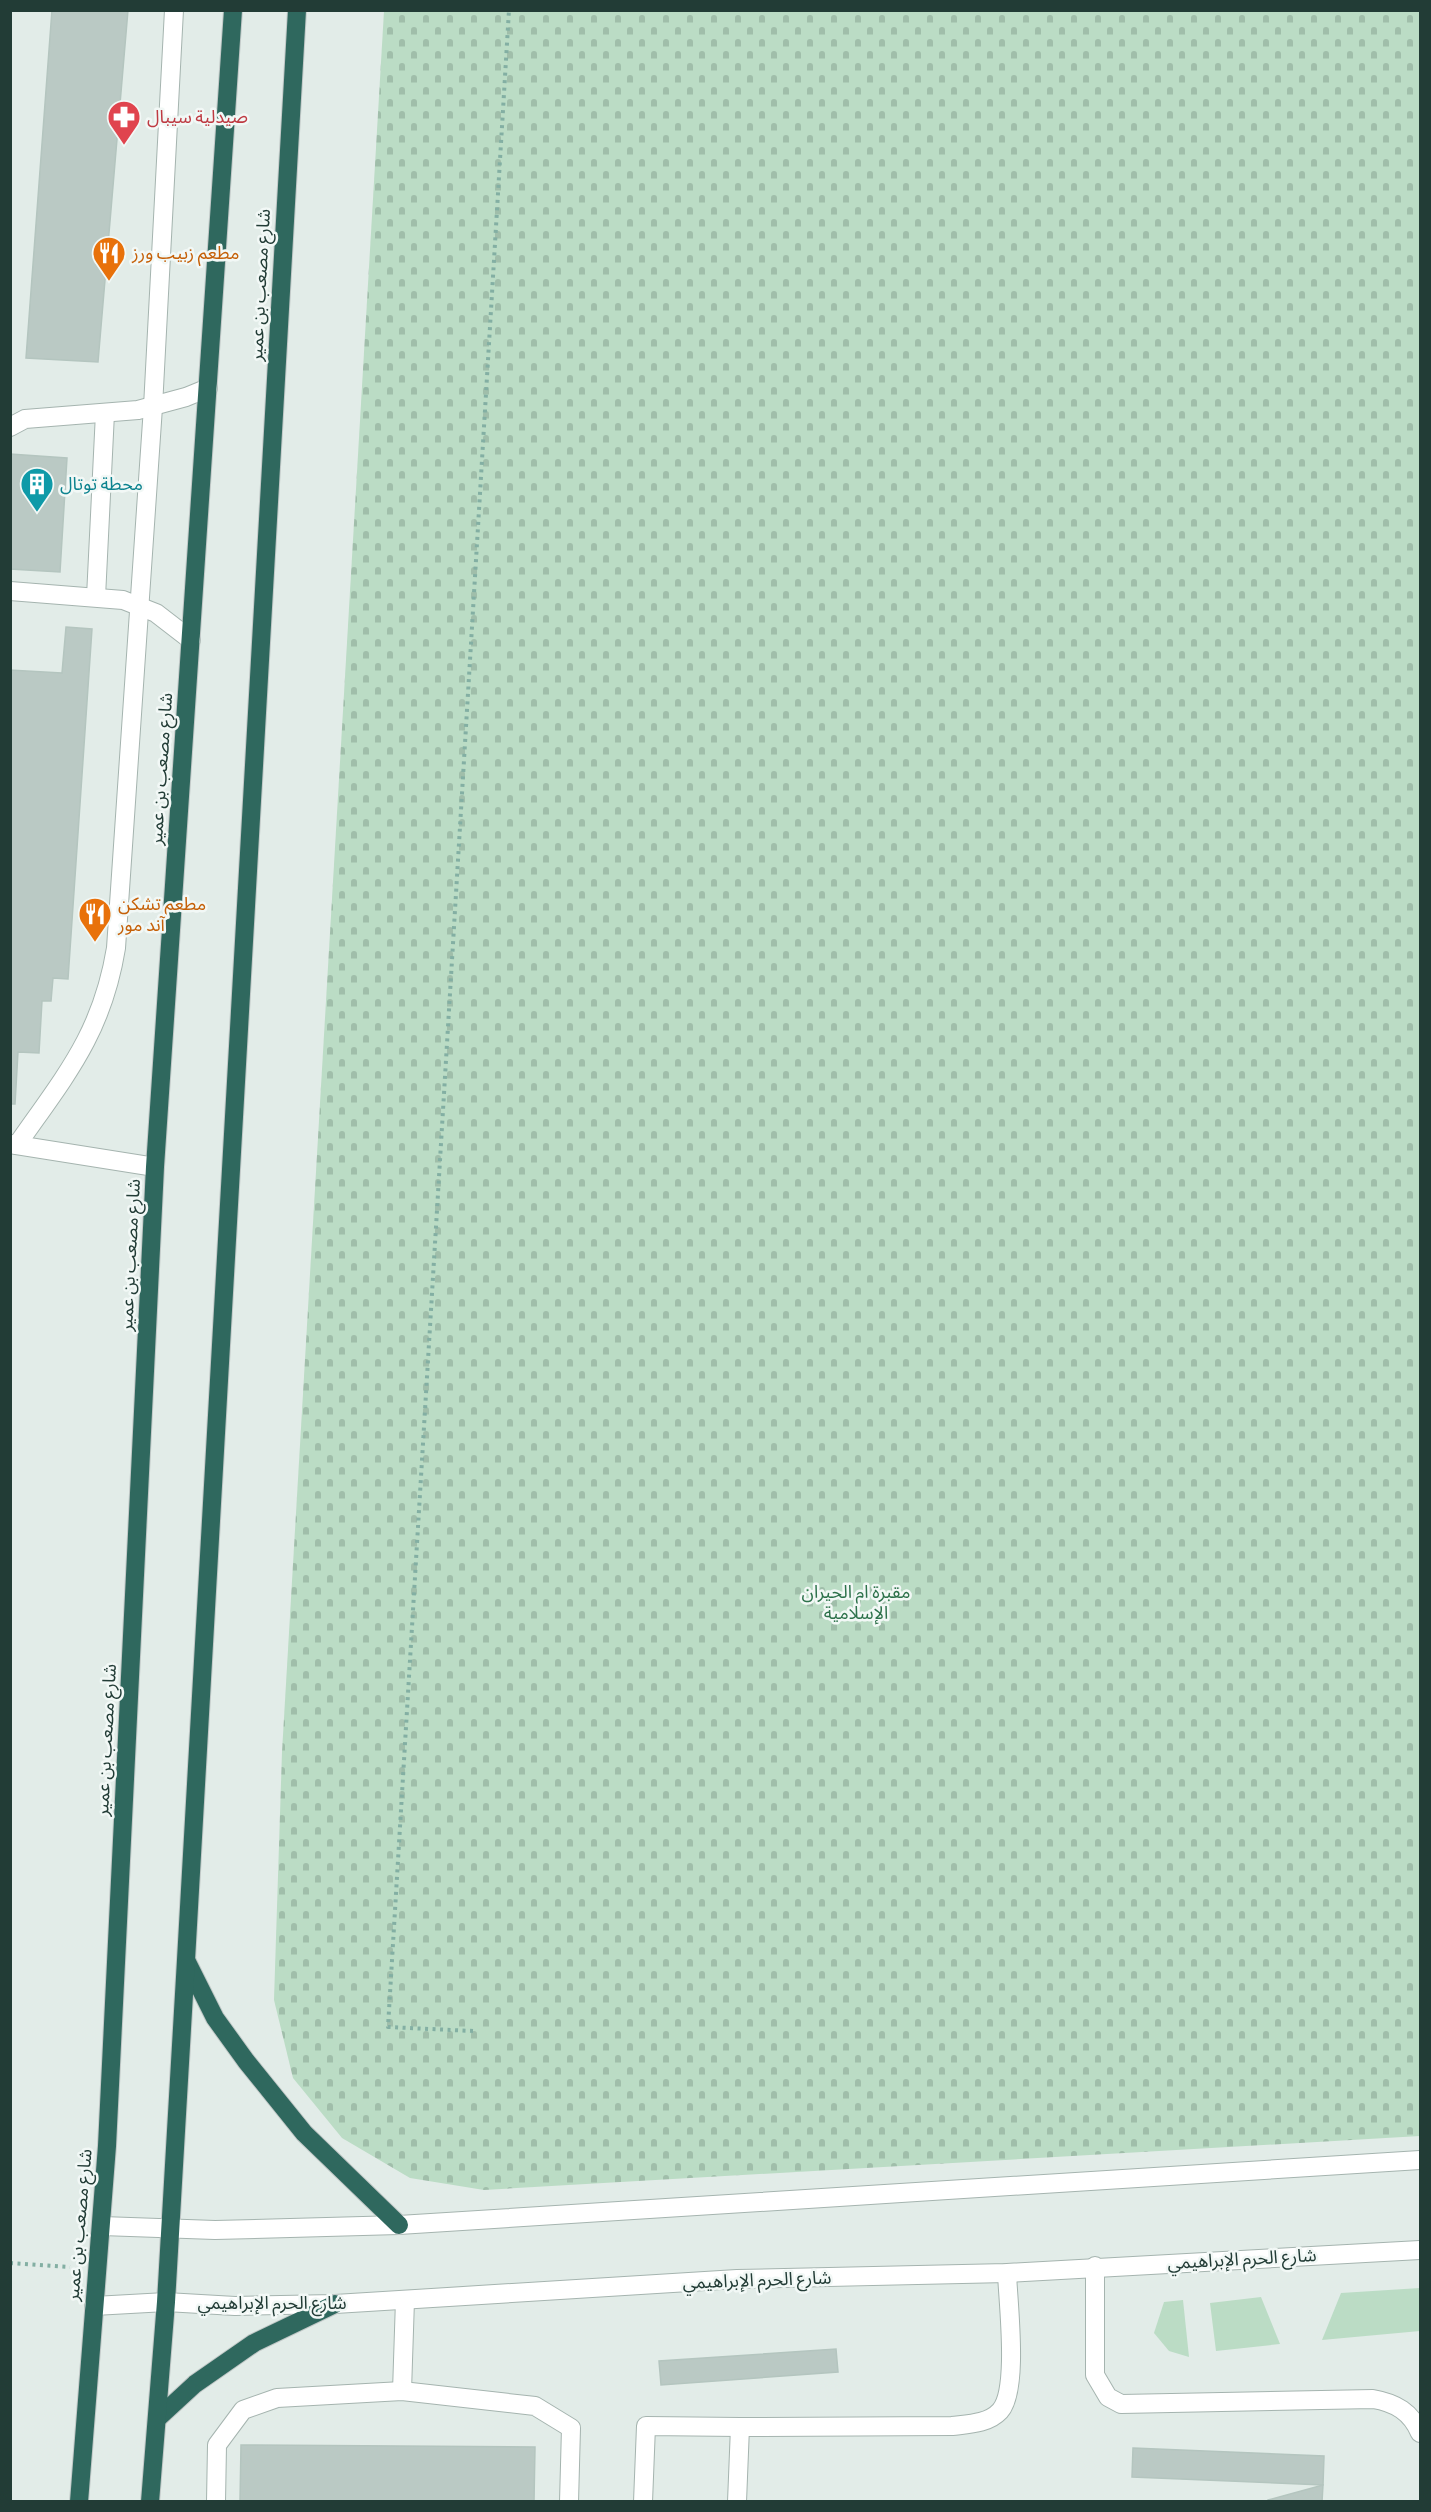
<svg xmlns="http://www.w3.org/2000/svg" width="1431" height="2512" viewBox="0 0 1431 2512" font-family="'Source Sans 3','Noto Sans Arabic',sans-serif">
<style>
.green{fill:#bbdcc5}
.cemetery{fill:url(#cemetery-stones)}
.building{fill:#bac9c4;stroke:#b4c5bf;stroke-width:1.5}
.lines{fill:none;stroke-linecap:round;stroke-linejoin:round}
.minor-casing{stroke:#a5b4af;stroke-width:20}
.highway-casing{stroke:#c1c8c7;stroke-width:20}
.path{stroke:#83afa3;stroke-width:4;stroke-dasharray:3 4.5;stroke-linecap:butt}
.minor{stroke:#fff;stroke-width:18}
.highway{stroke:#2f685e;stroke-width:18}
.labels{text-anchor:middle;stroke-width:5;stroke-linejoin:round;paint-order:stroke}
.health-label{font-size:18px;fill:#be3a42;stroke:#f2f8f6;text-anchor:start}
.food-label{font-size:18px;fill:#c56008;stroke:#f2f8f6;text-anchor:start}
.street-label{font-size:18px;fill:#223c36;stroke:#f2f8f6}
.culture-label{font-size:18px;fill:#0d838f;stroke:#f2f8f6;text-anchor:start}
.park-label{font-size:18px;fill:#2d724b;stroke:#f2f8f6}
</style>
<defs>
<pattern id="cemetery-stones" width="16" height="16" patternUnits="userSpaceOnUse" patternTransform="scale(1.5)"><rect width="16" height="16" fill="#bbdcc5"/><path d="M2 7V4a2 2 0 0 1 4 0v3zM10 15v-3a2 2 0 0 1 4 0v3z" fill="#a0beaa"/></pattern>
</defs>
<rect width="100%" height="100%" fill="#e2ece8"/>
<g class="green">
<polygon points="1420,2288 1420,2331 1322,2340 1341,2293"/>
<polygon points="1261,2297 1280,2344 1216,2351 1210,2303"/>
<polygon points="1183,2300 1189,2357 1169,2351 1154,2333 1164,2302"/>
</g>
<polygon class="cemetery" points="384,11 1420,11 1420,2136 484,2190 410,2178 342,2138 293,2078 274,2000 282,1752"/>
<g class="building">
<polygon points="52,10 128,10 98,362 26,358"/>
<polygon points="10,454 67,458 60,572 10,569"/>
<polygon points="66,627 92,629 68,979 53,978 51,1001 42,1001 39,1053 18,1052 15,1104 10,1104 10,670 62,673"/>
<polygon points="836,2349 838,2372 661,2385 659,2361"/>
<polygon points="241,2445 535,2447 534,2502 240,2502"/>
<polygon points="1133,2448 1324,2456 1323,2485 1132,2477"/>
<polygon points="1323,2485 1322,2502 1267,2502 1268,2500"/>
</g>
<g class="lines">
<g class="minor-casing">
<g id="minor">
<polyline points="10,427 25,419 138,410 186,397 208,388"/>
<polyline points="10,591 123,600 156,613 191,640"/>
<polyline points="96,597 105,413"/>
<polyline points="10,1144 155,1167"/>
<path d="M17 1145C65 1076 102 1034 116 948L153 407 174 10"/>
<polyline points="102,2226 215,2230 399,2225 1420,2160"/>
<path d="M1095 2266V2375L1108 2397 1121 2404 1373 2399C1396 2403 1411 2412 1420 2433"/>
<polyline points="94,2306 166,2302 235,2306 335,2304 737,2279 1007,2273 1420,2250"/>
<polyline points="402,2391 405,2300"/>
<polyline points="216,2502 217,2445 243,2410 277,2398 402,2391 535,2406 571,2428 569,2502"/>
<polyline points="643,2502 646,2426 740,2427"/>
<path d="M737 2502 740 2427 952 2426C968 2424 988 2424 1000 2411 1019 2390 1008 2303 1007 2273"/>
</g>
</g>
<g class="highway-casing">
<g id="highway">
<polyline points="187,1962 215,2018 246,2061 304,2133 399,2225"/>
<polyline points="157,2419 195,2384 254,2343 335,2304"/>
<polyline points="79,2502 107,2146 155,1167 233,10"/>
<polyline points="150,2502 166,2302 186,1960 297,10"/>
</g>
</g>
<g class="path">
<polyline points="473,2031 388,2027 509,10"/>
<polyline points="10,2263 70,2267"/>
</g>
<use href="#minor" class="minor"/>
<use href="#highway" class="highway"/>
</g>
<defs>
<g id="pharmacy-pin" transform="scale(1.725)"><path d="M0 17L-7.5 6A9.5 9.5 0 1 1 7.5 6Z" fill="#e0444e" stroke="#f2f8f6"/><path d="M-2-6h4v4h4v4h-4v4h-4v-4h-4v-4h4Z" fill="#fff"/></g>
<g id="restaurant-pin" transform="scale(1.725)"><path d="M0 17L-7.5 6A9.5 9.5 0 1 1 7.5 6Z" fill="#e8710a" stroke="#f2f8f6"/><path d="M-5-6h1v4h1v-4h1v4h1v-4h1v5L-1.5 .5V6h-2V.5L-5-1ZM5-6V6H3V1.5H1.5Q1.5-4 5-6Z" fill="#fff"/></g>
<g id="building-pin" transform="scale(1.725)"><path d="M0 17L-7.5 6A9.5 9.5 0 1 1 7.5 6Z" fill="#0f9aa8" stroke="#f2f8f6"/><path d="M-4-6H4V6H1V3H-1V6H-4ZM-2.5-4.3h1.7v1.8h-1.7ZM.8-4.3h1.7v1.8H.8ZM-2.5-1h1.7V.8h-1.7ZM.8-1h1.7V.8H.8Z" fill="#fff"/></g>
</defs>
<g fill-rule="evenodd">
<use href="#pharmacy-pin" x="124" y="117"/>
<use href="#restaurant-pin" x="109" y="253"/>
<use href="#building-pin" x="37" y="484"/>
<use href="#restaurant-pin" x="95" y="914"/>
</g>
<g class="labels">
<g class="health-label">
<text x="147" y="123">صيدلية سيبال</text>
</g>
<g class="food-label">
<text x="132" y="259">مطعم زبيب ورز</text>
<text x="118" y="910">مطعم تشكن<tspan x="118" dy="21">آند مور</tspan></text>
</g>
<g class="street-label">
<text transform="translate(260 285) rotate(-87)" y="6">شارع مصعب بن عمير</text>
<text transform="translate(161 769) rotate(-86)" y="6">شارع مصعب بن عمير</text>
<text transform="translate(130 1255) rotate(-87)" y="6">شارع مصعب بن عمير</text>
<text transform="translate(106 1740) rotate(-87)" y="6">شارع مصعب بن عمير</text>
<text transform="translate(79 2225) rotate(-85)" y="6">شارع مصعب بن عمير</text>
<text transform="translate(1242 2259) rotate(-3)" y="6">شارع الحرم الإبراهيمي</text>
<text transform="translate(757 2280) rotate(-2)" y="6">شارع الحرم الإبراهيمي</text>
<text x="272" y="2309">شارع الحرم الإبراهيمي</text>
</g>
<g class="culture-label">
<text x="60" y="490">محطة توتال</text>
</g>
<g class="park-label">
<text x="856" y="1598">مقبرة ام الحيران<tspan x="856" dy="21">الإسلامية</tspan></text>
</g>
</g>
<rect width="1431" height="2512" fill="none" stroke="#223c36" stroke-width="24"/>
</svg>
